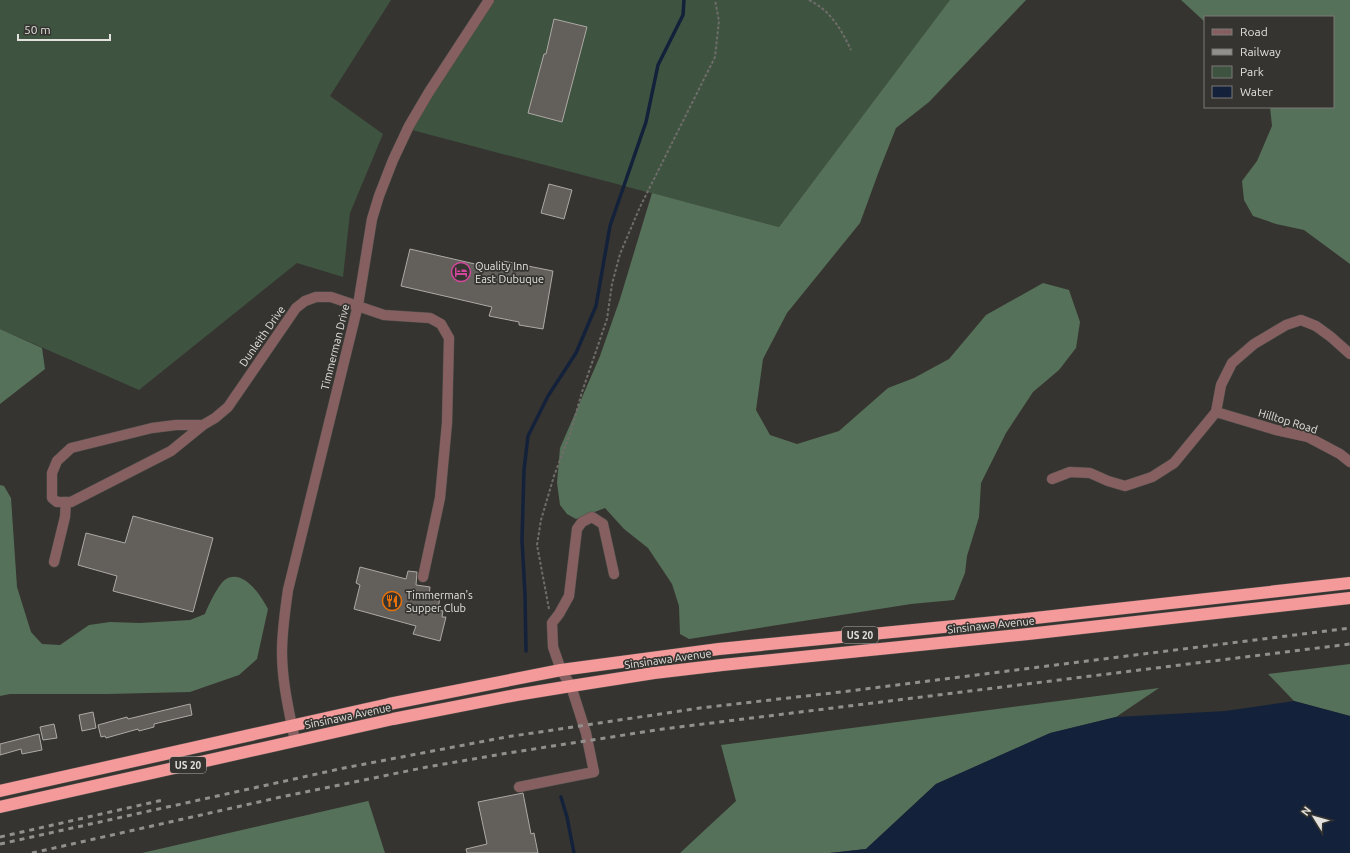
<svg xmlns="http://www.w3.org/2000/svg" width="1350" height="853" viewBox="0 0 1350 853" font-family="Ubuntu,sans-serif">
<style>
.green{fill:#3e5340}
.forest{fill:#567159}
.water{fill:#13223a}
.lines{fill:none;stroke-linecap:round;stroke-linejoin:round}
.stream{stroke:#13223a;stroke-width:3.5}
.building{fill:#635f5b;stroke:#ada9a5}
.minor-casing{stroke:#52504c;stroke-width:11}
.highway-casing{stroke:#52504c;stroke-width:13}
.path{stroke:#6f6d6a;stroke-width:2;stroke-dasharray:3 2;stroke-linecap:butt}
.minor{stroke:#866060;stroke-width:10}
.highway{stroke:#f49a9a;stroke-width:12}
.rail{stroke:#92908d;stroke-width:3;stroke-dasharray:5 5;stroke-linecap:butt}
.labels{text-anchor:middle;stroke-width:3.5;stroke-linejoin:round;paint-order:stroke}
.shield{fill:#363430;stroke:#aeadaa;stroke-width:1}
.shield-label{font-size:10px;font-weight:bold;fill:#e2e1de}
.poi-label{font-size:11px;fill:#e2e1de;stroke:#363430;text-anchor:start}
.street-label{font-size:11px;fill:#e2e1de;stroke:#363430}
</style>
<rect width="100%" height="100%" fill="#363430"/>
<g class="green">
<polygon points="0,0 391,0 330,96 383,134 350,213 343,277 297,263 139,390 0,329"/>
<polygon points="495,0 951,0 779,227 412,130 436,90"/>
</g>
<g class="forest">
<polygon points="950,0 1026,0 929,102 896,128 879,171 860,223 787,313 763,359 756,410 770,435 797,444 839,431 888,388 914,378 949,359 986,315 1043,283 1069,290 1080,322 1076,348 1059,370 1033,392 1006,433 981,483 979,517 967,556 965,573 954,600 911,604 689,639 680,634 679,606 672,584 648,548 624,529 605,508 576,519 567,514 560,505 557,483 560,448 600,356 620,299 652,193 779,227"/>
<polygon points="1181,0 1350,0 1350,264 1304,230 1276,224 1253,216 1244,200 1242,181 1257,161 1272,126 1270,107 1333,107 1333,17 1205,17 1205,22"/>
<polygon points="0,329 42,348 45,369 0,404"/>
<path d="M0 485 4 486 11 498 17 587 31 632 42 644 60 645 89 625 110 622 140 623 190 620 205 614C208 606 219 583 226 579 244 569 261 596 268 609L257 659 239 675 190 692 107 694H10L0 696Z"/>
<polygon points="1350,664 1350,716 1294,701 1268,674"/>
<polygon points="1159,688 1116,717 1051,733 936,784 866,849 830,853 680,853 736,801 721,745"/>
<polygon points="368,800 385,853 142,853 368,801"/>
</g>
<polygon class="water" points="1294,701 1350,716 1350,853 830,853 866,849 936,784 1050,733 1116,717 1225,711"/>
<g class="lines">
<g class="stream">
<polyline points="526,651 525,594 522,540 524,470 528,436 548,396 576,353 596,306 610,226 646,122 658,65 683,15 684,0"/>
<polyline points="561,797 567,817 574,853"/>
</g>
</g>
<g class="building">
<polygon points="554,19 587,27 562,122 528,113 544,54 546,54"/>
<polygon points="549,184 572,190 564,219 541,213"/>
<polygon points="410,249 501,270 503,261 553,271 543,329 519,325 519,322 489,316 492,307 401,286"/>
<polygon points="133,516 213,538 193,612 113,591 117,576 78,565 86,533 125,543"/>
<polygon points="360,567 406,579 408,571 417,572 416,585 430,587 429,595 440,596 438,610 443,611 442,617 446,617 440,641 413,634 416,626 354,609 360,585 356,583"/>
<polygon points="190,704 192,715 154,724 154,727 139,731 138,729 106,738 105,736 101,737 98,725 127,717 128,719"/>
<polygon points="93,712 96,728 82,731 79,715"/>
<polygon points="54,724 57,738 43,740 40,727"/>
<polygon points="39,734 42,750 22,754 21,749 0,755 0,744"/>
<polygon points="523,793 531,834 534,833 538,853 467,853 466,849 487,844 478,802"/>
</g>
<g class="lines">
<g class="minor-casing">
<g id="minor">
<polyline points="1216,412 1276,430 1308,437 1340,454 1350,462"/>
<polyline points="203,425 176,425 152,428 71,448 57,461 52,473 52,498 57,502 71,502 171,451 203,425 215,418 228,407 296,308 305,301 316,297 331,297 384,315 430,318 441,324 449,338 447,423 440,498 423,577"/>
<polyline points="1052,479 1070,472 1090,473 1108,481 1125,486 1152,477 1174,463 1216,412 1221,385 1232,363 1254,344 1286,325 1301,320 1316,326 1331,337 1350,354"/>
<polyline points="54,562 65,517 66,502"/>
<path d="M295 741C289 711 282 682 282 652 282 631 285 611 288 590L358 305 372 219 379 196 393 160 409 126 429 92 489 0"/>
<polyline points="519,787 594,772 586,733 571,686 561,670 553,647 552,623 559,614 569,596 577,529 582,522 592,517 603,524 614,574"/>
</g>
</g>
<g class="highway-casing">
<g id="highway">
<polyline points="0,791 389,704 561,670 719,649 1026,619 1350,583"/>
<polyline points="0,807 393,719 516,695 571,686 654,673 722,665 1028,634 1350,598"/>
</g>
</g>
<g class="path">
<path d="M809 0C831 11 841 29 851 50"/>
<polyline points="549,609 537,545 541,520 554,476 571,431 582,392 607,319 612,284 620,254 640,207 715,57 719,21 715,0"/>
</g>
<use href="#minor" class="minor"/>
<use href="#highway" class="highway"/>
<g class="rail">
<polyline points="0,837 163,800"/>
<polyline points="0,844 344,768 506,737 700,708 841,692 1350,628"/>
<polyline points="32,853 281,797 427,767 508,753 663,729 1350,644"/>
</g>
</g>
<defs>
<g id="hotel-ring" transform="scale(1)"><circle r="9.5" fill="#363430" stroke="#d1479c" stroke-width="1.5"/><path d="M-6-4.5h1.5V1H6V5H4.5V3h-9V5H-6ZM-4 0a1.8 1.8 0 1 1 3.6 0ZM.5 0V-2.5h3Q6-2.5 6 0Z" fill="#d1479c"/></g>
<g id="restaurant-ring" transform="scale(1)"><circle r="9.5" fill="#363430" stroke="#e8710a" stroke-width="1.5"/><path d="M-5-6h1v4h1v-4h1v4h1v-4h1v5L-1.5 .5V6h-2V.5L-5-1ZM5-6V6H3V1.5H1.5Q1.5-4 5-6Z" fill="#e8710a"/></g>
</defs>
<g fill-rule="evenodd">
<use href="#hotel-ring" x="461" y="272"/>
<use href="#restaurant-ring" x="392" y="601"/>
</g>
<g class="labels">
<g class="shield">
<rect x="842" y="627" width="36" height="16" rx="3"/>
<rect x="170" y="757" width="36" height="16" rx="3"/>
</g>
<g class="shield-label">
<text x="860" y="639">US 20</text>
<text x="188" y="769">US 20</text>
</g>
<g class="poi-label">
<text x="475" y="270">Quality Inn<tspan x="475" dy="13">East Dubuque</tspan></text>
<text x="406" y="599">Timmerman's<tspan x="406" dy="13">Supper Club</tspan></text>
</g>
<g class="street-label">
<text transform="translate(262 336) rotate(-55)" y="4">Dunleith Drive</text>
<text transform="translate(335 347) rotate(-76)" y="4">Timmerman Drive</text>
<text transform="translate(1288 421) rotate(17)" y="4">Hilltop Road</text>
<text transform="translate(991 625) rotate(-6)" y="4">Sinsinawa Avenue</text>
<text transform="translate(668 659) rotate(-8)" y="4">Sinsinawa Avenue</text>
<text transform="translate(348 716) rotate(-12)" y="4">Sinsinawa Avenue</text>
</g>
</g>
<rect x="1204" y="16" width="130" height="92" fill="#363430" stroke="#7b7976"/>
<rect x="1212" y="29" width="20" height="6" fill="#866060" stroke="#7b7976"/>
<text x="1240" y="36" font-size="12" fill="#e2e1de">Road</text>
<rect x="1212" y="49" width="20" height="6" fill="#92908d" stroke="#7b7976"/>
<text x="1240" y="56" font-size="12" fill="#e2e1de">Railway</text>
<rect x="1212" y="66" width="20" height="12" fill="#3e5340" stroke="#7b7976"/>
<text x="1240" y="76" font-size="12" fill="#e2e1de">Park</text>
<rect x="1212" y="86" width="20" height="12" fill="#13223a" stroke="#7b7976"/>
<text x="1240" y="96" font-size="12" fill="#e2e1de">Water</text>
<g transform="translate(1314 817) rotate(307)" stroke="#363430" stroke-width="3" paint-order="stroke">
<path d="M0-3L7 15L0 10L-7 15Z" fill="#e2e1de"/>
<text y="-6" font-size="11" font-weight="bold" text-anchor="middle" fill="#e2e1de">N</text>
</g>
<path d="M18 34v6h92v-6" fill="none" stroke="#e2e1de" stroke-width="2"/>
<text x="24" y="34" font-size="12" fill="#e2e1de" stroke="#363430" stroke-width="3" paint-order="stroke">50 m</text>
</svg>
